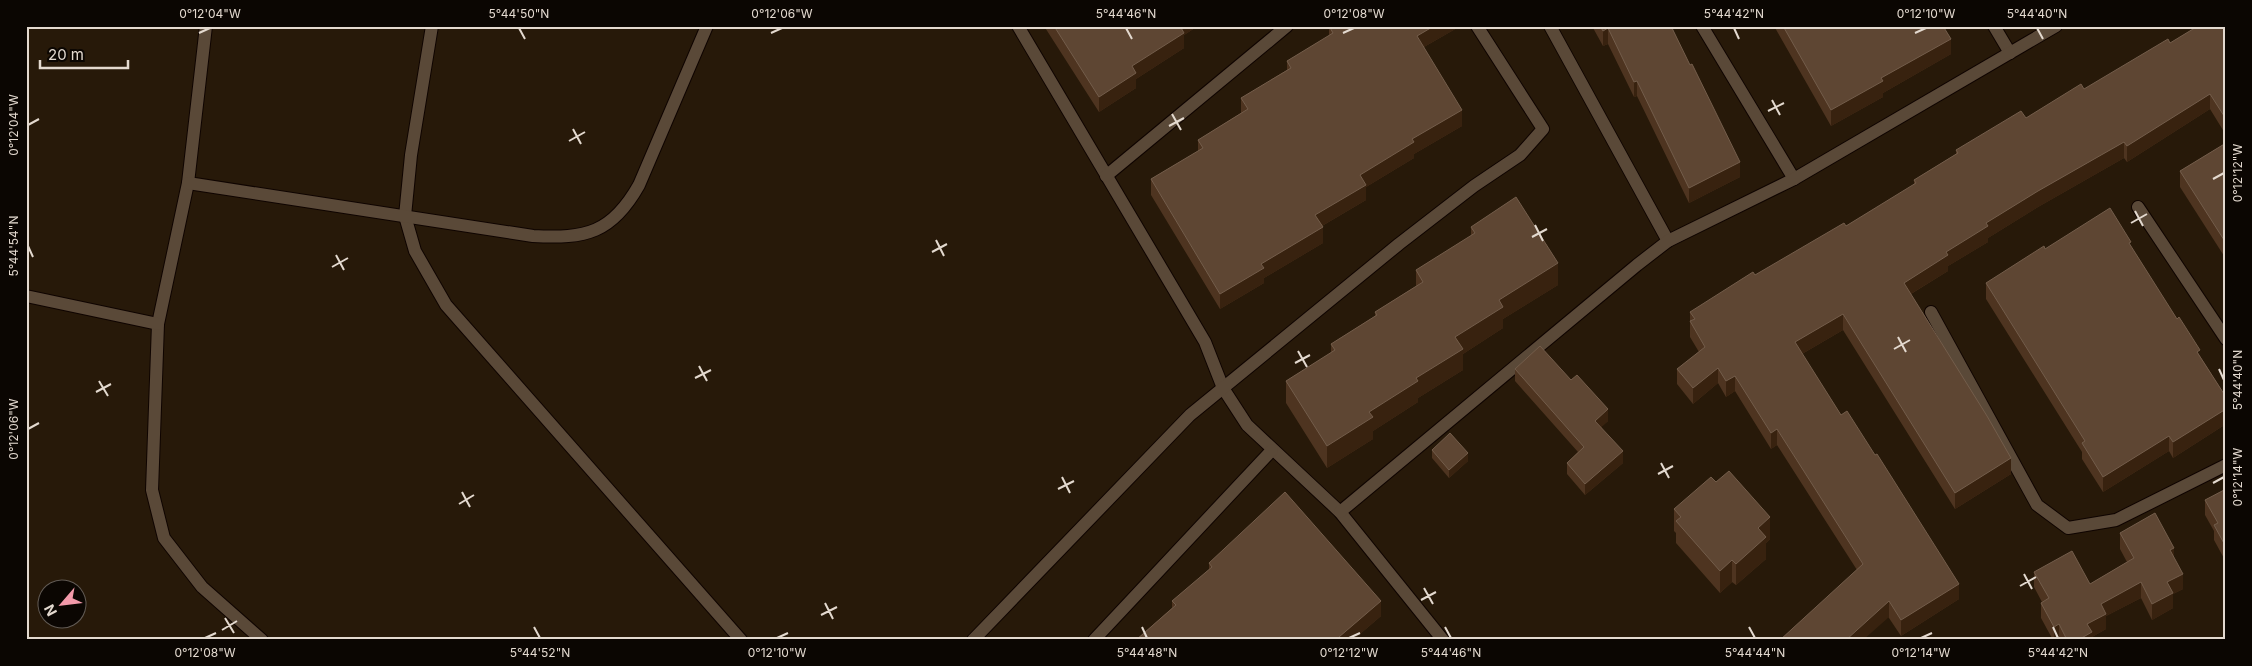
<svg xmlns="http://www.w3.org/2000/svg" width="2252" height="666" viewBox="0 0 2252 666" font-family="Inter,sans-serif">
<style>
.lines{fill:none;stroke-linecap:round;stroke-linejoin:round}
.street-casing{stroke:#0f0400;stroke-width:14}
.street{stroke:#5a4938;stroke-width:12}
.wall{fill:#4e3420}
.shaded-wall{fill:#38220f}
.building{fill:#5e4633;stroke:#735d4b}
.ticks{fill:none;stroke:#e3d9cf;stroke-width:2}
.neatline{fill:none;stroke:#e3d9cf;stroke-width:2}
.ticks-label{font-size:12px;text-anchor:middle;fill:#e3d9cf}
</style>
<rect width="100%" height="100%" fill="#271909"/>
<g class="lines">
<g class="street-casing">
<g id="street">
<polyline points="206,26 188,183 158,324 152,490 164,538 202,587 262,640"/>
<polyline points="432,26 411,155 405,216 415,251 446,305 741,640"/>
<polyline points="1018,26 1205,342 1223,388 1247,425 1340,512 1443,640"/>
<polyline points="1550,26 1668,241"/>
<polyline points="1702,26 1794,179"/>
<polyline points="1994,26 2010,53"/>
<polyline points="1106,176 1287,26"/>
<path d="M188 183 533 236C586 239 612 233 639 185L707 26"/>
<polyline points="2138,207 2226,339"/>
<polyline points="26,296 158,324"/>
<polyline points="1931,312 2037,505 2068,528 2116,520 2226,465"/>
<polyline points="1340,512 1637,265 1668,241 1794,179 2056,26"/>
<polyline points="973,640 1190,415 1399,244 1474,186 1520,155 1543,129 1477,26"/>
<polyline points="1094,640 1272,450"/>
</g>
</g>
<use href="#street" class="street"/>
</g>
<g class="wall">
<polygon points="1044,26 1198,26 1184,35 1184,48 1136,79 1136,88 1099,112"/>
<polygon points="1329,26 1457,26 1457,28 1424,47 1462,126 1414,154 1414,158 1366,187 1366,200 1322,226 1323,243 1264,278 1264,283 1220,309 1151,195 1151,179 1198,151 1198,140 1241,113 1241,98 1287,70 1287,61 1329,36"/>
<polygon points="1592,26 1671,26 1740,177 1689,203 1637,96 1634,97 1608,44 1603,46"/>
<polygon points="1774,26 1943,26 1951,54 1883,93 1883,97 1831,126"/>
<polygon points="2226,26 2226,135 2210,109 2127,162 2124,158 2038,207 1988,238 1988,242 1948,266 1948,271 1911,294 2011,474 1955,509 1843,330 1802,354 1959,599 1901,636 1857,570 1777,445 1771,449 1735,391 1726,397 1718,383 1693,404 1677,384 1677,369 1699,352 1690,337 1690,312 1755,275 1846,226 1914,185 1914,180 1956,154 1956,150 2026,118 2084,89 2170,43"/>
<polygon points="2226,143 2226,259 2180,187 2180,171"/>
<polygon points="1471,227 1558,285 1503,319 1503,328 1463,354 1463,370 1418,398 1418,402 1373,431 1373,439 1327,468 1286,403 1286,381 1331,353 1331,344 1375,316 1375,312 1416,286 1416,270 1471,236"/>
<polygon points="2131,247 2226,397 2226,424 2173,458 2169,451 2103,492 2082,459 2082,452 1986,299 1986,283 2045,249"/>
<polygon points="1515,369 1608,421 1601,427 1623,463 1585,495 1567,474 1567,463 1578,452 1515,381"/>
<polygon points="1432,450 1468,461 1449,478 1432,458"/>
<polygon points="2226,489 2226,562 2214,540 2214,531 2205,515 2205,500"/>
<polygon points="1674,509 1770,539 1766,543 1766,559 1736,585 1732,582 1720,593 1676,543 1676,533 1674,531"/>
<polygon points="2120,533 2174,558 2183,589 2173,594 2173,608 2152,620 2141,598 2106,616 2106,629 2092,637 2092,640 2053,640 2041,618 2041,603 2042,602 2034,587 2034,572 2090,584 2127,562 2120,549"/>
<polygon points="1209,563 1381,616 1353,640 1136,640 1172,608 1172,601 1209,570"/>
</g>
<g class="shaded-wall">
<polygon points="1178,26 1198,26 1184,35 1184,48 1136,79 1136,88 1099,112 1099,97 1132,66"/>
<polygon points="1434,26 1457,26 1457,28 1417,51 1417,36"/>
<polygon points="1608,28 1608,44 1603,46 1603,31"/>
<polygon points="1951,39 1951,54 1883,93 1883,97 1831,126 1831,110 1881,78"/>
<polygon points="1637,81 1637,96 1634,97 1634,82"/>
<polygon points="2210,94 2210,109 2127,162 2127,146"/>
<polygon points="1462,110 1462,126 1414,154 1414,158 1366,187 1366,200 1315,230 1315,215 1360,175 1412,139"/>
<polygon points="2124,142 2124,158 2038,207 1988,238 1988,242 1948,266 1948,271 1904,298 1904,283 1986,223 2038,191"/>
<polygon points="1740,162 1740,177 1689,203 1689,188"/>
<polygon points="1323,227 1323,243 1264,278 1264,283 1220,309 1220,294 1261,264"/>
<polygon points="1558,263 1558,285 1503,319 1503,328 1463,354 1463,370 1418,398 1418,402 1373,431 1373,439 1327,468 1327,446 1369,412 1416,378 1455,337 1499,300"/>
<polygon points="1843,314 1843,330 1795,358 1795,342"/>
<polygon points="1718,368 1718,383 1693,404 1693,388"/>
<polygon points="1735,376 1735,391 1726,397 1726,381"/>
<polygon points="1608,409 1608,421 1595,433 1595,421"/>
<polygon points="2226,409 2226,424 2173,458 2173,442"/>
<polygon points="1777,429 1777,445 1771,449 1771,433"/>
<polygon points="2169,436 2169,451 2103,492 2103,477"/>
<polygon points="1623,451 1623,463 1585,495 1585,484"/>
<polygon points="1468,453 1468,461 1449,478 1449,470"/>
<polygon points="2011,458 2011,474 1955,509 1955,493"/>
<polygon points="1770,517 1770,539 1766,543 1766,559 1736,585 1736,564 1758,528"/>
<polygon points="2174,548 2174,563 2170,550"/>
<polygon points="1732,560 1732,582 1720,593 1720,571"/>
<polygon points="2183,574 2183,589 2173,594 2173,608 2152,620 2152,604 2167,582"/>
<polygon points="2141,582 2141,598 2106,616 2106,629 2092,637 2092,640 2078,640 2101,604"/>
<polygon points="1959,584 1959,599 1901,636 1901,620"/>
<polygon points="1381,601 1381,616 1353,640 1339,640 1339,637"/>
<polygon points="1889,601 1889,617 1863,640 1846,640"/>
<polygon points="2059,624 2059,640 2054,640 2054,627"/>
</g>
<g class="building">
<polygon points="1054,26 1180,26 1184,33 1132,66 1136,73 1099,97"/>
<polygon points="1329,26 1434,26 1417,36 1462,110 1412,139 1414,142 1360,175 1366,185 1315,215 1323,227 1261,264 1264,268 1220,294 1151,179 1203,148 1198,140 1248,109 1241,98 1291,68 1287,61 1333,33"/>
<polygon points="1600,26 1671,26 1690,65 1692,64 1740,162 1689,188 1637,81 1634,82 1608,28 1603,31"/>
<polygon points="1783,26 1943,26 1951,39 1881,78 1883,81 1831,110"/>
<polygon points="2198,26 2226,26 2226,119 2210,94 2127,146 2124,142 2038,191 1986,223 1988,226 1946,252 1948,255 1904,283 1987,416 2011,458 1955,493 1843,314 1795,342 1841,415 1847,411 1875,455 1877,454 1959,584 1901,620 1889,601 1846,640 1780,640 1863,564 1777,429 1771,433 1735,376 1726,381 1718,368 1693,388 1677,369 1705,347 1690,321 1695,319 1690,312 1753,272 1755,275 1844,223 1846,226 1916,183 1914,180 1958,153 1956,150 2021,111 2026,118 2081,84 2084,89 2168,39 2170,43"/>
<polygon points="2226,143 2226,243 2180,171"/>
<polygon points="1516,197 1558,263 1499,300 1503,307 1455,337 1463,349 1416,378 1418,381 1369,412 1373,417 1327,446 1286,381 1335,350 1331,344 1377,315 1375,312 1423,282 1416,270 1475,233 1471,227"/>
<polygon points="2110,208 2131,242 2129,243 2177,319 2179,317 2200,350 2197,352 2226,397 2226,409 2173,442 2169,436 2103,477 2082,443 2085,441 1986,283 2044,246 2045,249"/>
<polygon points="1540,346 1571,380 1577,375 1608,409 1595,421 1623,451 1585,484 1567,463 1584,447 1515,369"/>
<polygon points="1450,433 1468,453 1449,470 1432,450"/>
<polygon points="1729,471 1770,517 1758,528 1766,537 1736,564 1732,560 1720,571 1676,521 1681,517 1674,509 1711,477 1716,482"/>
<polygon points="2226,489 2226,547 2214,525 2218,523 2205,500"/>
<polygon points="1285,492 1381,601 1339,637 1341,640 1136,640 1176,605 1172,601 1212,567 1209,563"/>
<polygon points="2155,513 2174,548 2170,550 2183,574 2167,582 2173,593 2152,604 2141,582 2101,604 2106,614 2087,624 2092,632 2078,640 2067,640 2059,624 2054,627 2041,603 2049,598 2034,572 2072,551 2090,584 2134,558 2120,533"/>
</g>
<path class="ticks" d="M519 28 525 39M1126 28 1132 39M1734 28 1739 39M2037 28 2043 39M199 33 210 28M771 33 782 28M1343 33 1354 28M1915 33 1926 28M1772 100 1780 115M1768 111 1784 103M1172 114 1181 130M28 125 39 119M1169 126 1184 118M573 129 581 144M569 141 585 132M2213 179 2224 173M2135 211 2143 226M2131 223 2147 214M1535 225 1543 241M1532 237 1547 229M936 240 944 256M28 246 33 257M932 252 947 244M336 255 344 270M332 267 348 258M1898 337 1906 352M1894 349 1910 340M1298 351 1307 367M1295 363 1310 355M699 366 707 381M2219 369 2224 380M695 378 711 370M99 381 108 396M96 392 111 384M28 429 39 423M1661 463 1669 478M1658 474 1673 466M1062 477 1070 493M2213 483 2224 477M1058 489 1074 481M462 492 470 507M459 504 474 495M2024 574 2032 589M2020 586 2036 577M1424 588 1433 604M1421 600 1436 592M825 603 833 619M821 615 837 607M225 618 234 633M534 627 540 638M1142 627 1147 638M1445 627 1451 638M1749 627 1755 638M2053 627 2058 638M222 630 237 621M205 638 216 633M777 638 788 633M1349 638 1360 633M1921 638 1932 633"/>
<rect width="2252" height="666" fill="none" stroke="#0b0602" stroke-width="55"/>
<g transform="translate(62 604) rotate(242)"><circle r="24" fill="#0b0602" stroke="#615a54"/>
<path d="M0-4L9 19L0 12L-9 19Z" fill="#f39aaa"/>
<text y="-8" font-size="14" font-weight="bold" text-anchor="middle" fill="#e3d9cf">N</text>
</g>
<path d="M40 60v8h88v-8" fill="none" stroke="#e3d9cf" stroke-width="2.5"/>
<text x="48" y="60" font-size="15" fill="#e3d9cf" stroke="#0b0602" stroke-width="4" paint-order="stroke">20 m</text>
<rect x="28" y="28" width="2196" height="610" class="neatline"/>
<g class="ticks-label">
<text x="210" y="18">0°12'04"W</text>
<text x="519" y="18">5°44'50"N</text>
<text x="782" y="18">0°12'06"W</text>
<text x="1126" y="18">5°44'46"N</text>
<text x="1354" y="18">0°12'08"W</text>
<text x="1734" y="18">5°44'42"N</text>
<text x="1926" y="18">0°12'10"W</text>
<text x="2037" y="18">5°44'40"N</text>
<text transform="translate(14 125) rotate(-90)" y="4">0°12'04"W</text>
<text transform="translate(2238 173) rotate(-90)" y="4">0°12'12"W</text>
<text transform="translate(14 246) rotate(-90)" y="4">5°44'54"N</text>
<text transform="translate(2238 380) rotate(-90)" y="4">5°44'40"N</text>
<text transform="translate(14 429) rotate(-90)" y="4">0°12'06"W</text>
<text transform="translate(2238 477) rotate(-90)" y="4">0°12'14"W</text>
<text x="205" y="657">0°12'08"W</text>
<text x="540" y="657">5°44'52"N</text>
<text x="777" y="657">0°12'10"W</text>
<text x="1147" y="657">5°44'48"N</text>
<text x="1349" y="657">0°12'12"W</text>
<text x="1451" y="657">5°44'46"N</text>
<text x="1755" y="657">5°44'44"N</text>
<text x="1921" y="657">0°12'14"W</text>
<text x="2058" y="657">5°44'42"N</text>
</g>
</svg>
